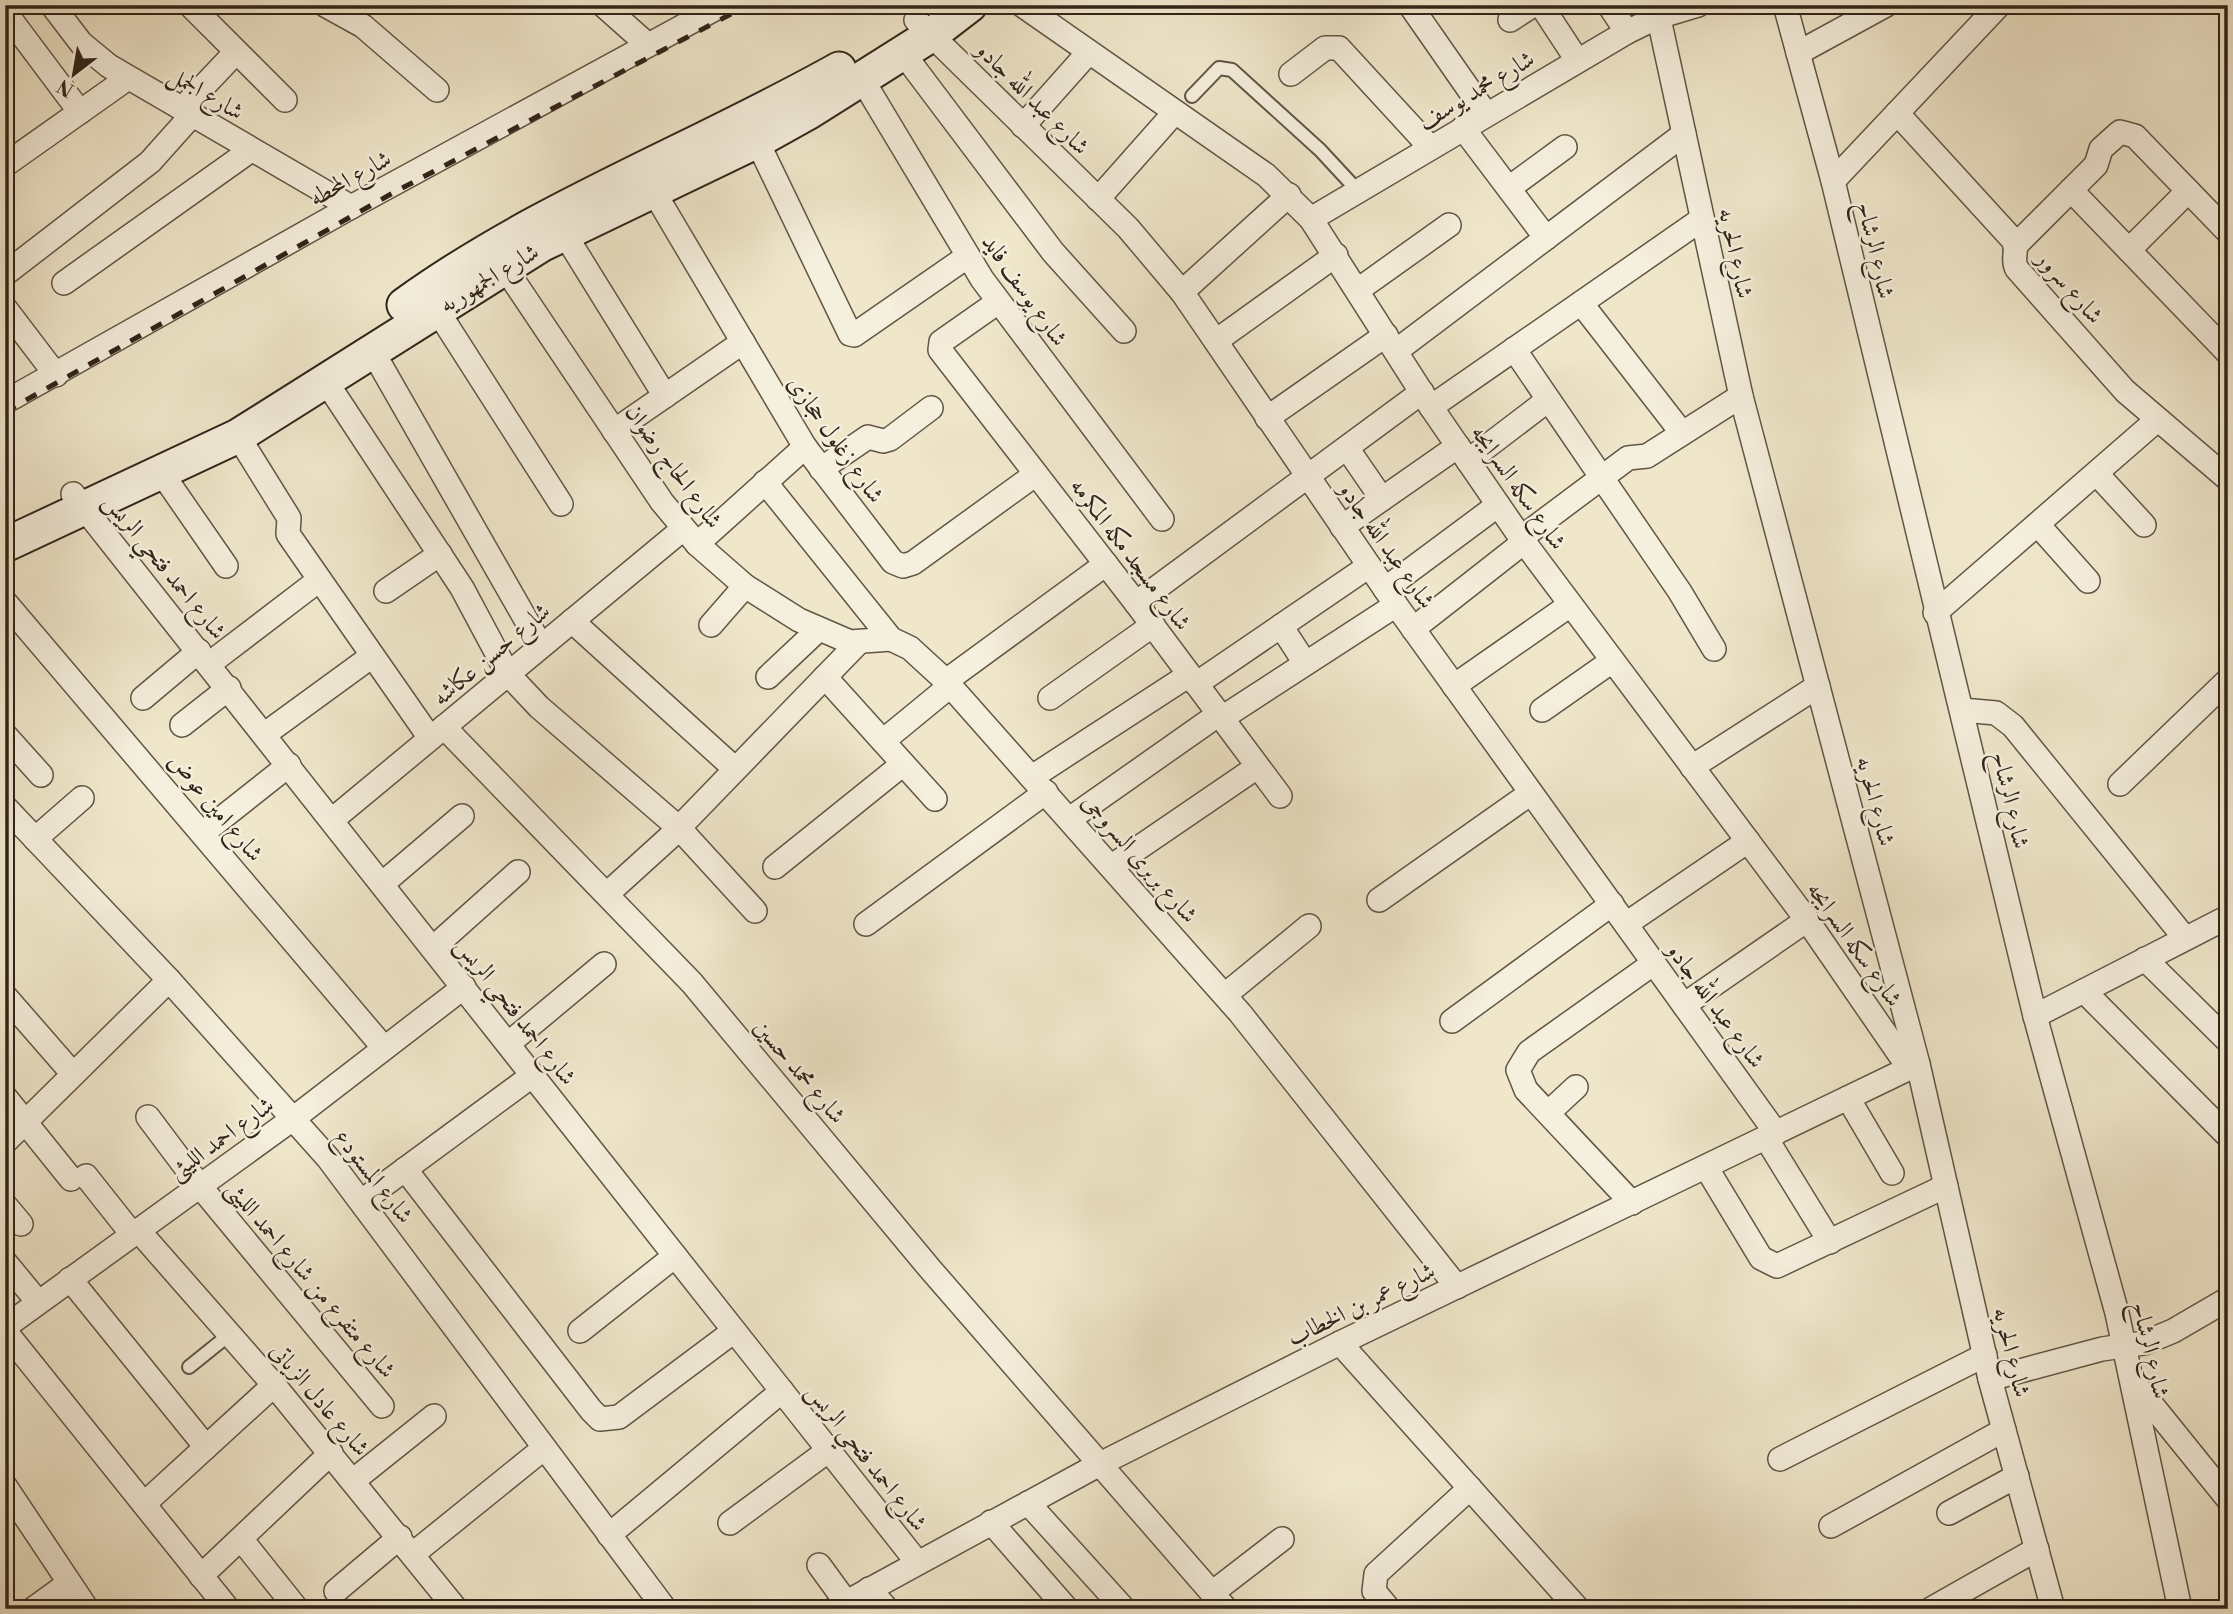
<svg xmlns="http://www.w3.org/2000/svg" width="2233" height="1614" viewBox="0 0 2233 1614" font-family="'Libre Bodoni',Amiri,serif">
<style>
.lines{fill:none;stroke-linecap:round;stroke-linejoin:round}
.lane-casing{stroke:#615546;stroke-width:16}
.street-casing{stroke:#615546;stroke-width:26}
.secondary-casing{stroke:#31241a;stroke-width:37}
.lane{stroke:#f5efdd;stroke-width:12}
.street{stroke:#f5efdd;stroke-width:23}
.secondary{stroke:#f5efdd;stroke-width:33}
.rail{stroke:#31241a;stroke-width:5;stroke-dasharray:12 12;stroke-linecap:butt}
.labels{text-anchor:middle;stroke-width:5;stroke-linejoin:round;paint-order:stroke}
.street-label{font-size:24px;fill:#31241a;stroke:#f5efdd}
</style>
<rect width="100%" height="100%" fill="#f0e7cb"/>
<filter id="stains"><feTurbulence type="fractalNoise" baseFrequency=".00286" numOctaves="4"/><feColorMatrix values="0 0 0 0 .2 0 0 0 0 .09 0 0 0 0 .02 0 0 0 .5 -.17"/></filter>
<radialGradient id="worn" r=".72"><stop offset=".6" stop-color="#630" stop-opacity="0"/><stop offset="1" stop-color="#630" stop-opacity=".3"/></radialGradient>
<g class="lines">
<g class="lane-casing">
<g id="lane">
<polyline points="1192,96 1219,68 1232,70 1320,150 1358,191"/>
<polyline points="189,1367 230,1334"/>
</g>
</g>
<g class="street-casing">
<g id="street">
<polyline points="52,5 81,43 109,66 351,207"/>
<polyline points="190,5 285,100"/>
<polyline points="325,5 363,26 437,90"/>
<polyline points="603,5 648,45"/>
<polyline points="1022,5 1266,175 1311,219 1431,407 1521,538 1807,920 1909,1068"/>
<polyline points="1410,5 1486,114"/>
<polyline points="1541,5 1577,60"/>
<polyline points="1609,5 1627,32"/>
<polyline points="1656,5 1741,396 1918,1064 1990,1379 2053,1609"/>
<polyline points="1785,5 1833,181 2035,1016 2117,1313 2180,1609"/>
<polyline points="5,12 80,112"/>
<polyline points="916,20 1128,228 1182,292 1396,605 1776,1133"/>
<polyline points="1510,20 1533,5"/>
<polyline points="903,53 1053,252 1124,331"/>
<polyline points="1798,53 1886,5"/>
<polyline points="1291,74 1325,48 1339,48 1430,147"/>
<polyline points="862,79 982,279 1162,519"/>
<polyline points="182,109 236,52"/>
<path d="M1897 113 2013 240C2019 250 2011 259 2017 269L2125 391 2228 479"/>
<polyline points="1023,126 1088,53"/>
<polyline points="1463,128 1546,238"/>
<polyline points="757,141 850,334 854,335 968,256"/>
<polyline points="5,165 128,78"/>
<polyline points="1833,181 1999,5"/>
<polyline points="1509,188 1565,147"/>
<polyline points="2071,190 2228,353"/>
<polyline points="654,192 805,447 893,562 903,566 913,563 1036,474"/>
<polyline points="1098,199 1175,112"/>
<polyline points="1311,219 1627,32 1658,17 1698,5"/>
<polyline points="564,233 665,396"/>
<polyline points="2015,246 2096,165 2101,149 2120,132 2135,136 2228,232"/>
<polyline points="2129,250 2188,191"/>
<polyline points="505,268 662,502 697,544 745,586 799,620 850,642 891,639"/>
<polyline points="5,274 150,162 192,115"/>
<polyline points="64,283 251,150"/>
<polyline points="1358,290 1449,225"/>
<polyline points="1182,292 1289,195"/>
<polyline points="998,302 941,342 940,350 1136,603 1280,796"/>
<polyline points="1581,303 1682,433"/>
<polyline points="5,308 56,375"/>
<polyline points="437,310 561,504"/>
<polyline points="1216,341 1336,255"/>
<polyline points="1514,349 1680,592 1714,649"/>
<polyline points="1396,351 1684,134"/>
<polyline points="373,352 541,646"/>
<polyline points="327,383 462,588 508,674 539,707 679,828 755,911"/>
<polyline points="5,402 351,207 722,5"/>
<polyline points="1431,407 1702,219"/>
<polyline points="1267,418 1386,335"/>
<polyline points="614,431 743,342"/>
<polyline points="238,436 289,518 288,534 430,738"/>
<polyline points="1347,448 1382,499"/>
<polyline points="1468,461 1548,400"/>
<polyline points="821,469 868,437 883,441 890,439 931,408"/>
<polyline points="161,472 226,566"/>
<polyline points="2097,474 2144,525"/>
<polyline points="765,482 891,639 910,648 946,681 1240,1013 1457,1287"/>
<polyline points="73,494 917,1562"/>
<polyline points="2039,526 2088,581"/>
<polyline points="1342,527 1458,446"/>
<polyline points="1521,538 1628,458 1647,456 1741,396"/>
<polyline points="697,544 805,447"/>
<polyline points="1385,589 1498,505"/>
<polyline points="386,591 440,554"/>
<polyline points="5,602 384,1048"/>
<polyline points="1136,603 1422,392"/>
<polyline points="1935,613 2157,420"/>
<polyline points="572,621 734,768"/>
<polyline points="711,625 745,586"/>
<polyline points="1281,626 1305,663"/>
<polyline points="1413,629 1524,542"/>
<polyline points="209,664 319,580"/>
<polyline points="768,677 819,629"/>
<polyline points="825,677 935,799"/>
<polyline points="946,681 1106,564"/>
<polyline points="1196,684 1369,566"/>
<polyline points="1454,686 1570,605"/>
<polyline points="143,698 199,651"/>
<polyline points="1050,698 1153,625"/>
<polyline points="1542,710 1612,661"/>
<polyline points="1962,710 1996,713 2013,726 2184,937"/>
<polyline points="1222,718 1396,605"/>
<polyline points="182,725 229,688"/>
<polyline points="444,727 692,983 931,1270 1226,1609"/>
<polyline points="265,734 372,656"/>
<polyline points="5,735 41,775"/>
<polyline points="883,741 950,686"/>
<polyline points="1692,767 1818,686"/>
<polyline points="1032,777 1189,675"/>
<polyline points="2120,784 2228,680"/>
<polyline points="5,807 169,980 328,1158 665,1609"/>
<polyline points="1071,818 1219,714"/>
<polyline points="332,820 683,529"/>
<polyline points="203,833 289,765"/>
<polyline points="35,839 82,798"/>
<polyline points="1112,866 1257,767"/>
<polyline points="775,867 903,764"/>
<polyline points="382,884 462,816"/>
<polyline points="607,894 671,836 858,643"/>
<polyline points="1379,900 1531,793"/>
<polyline points="866,924 1046,792"/>
<polyline points="1626,924 1748,841"/>
<polyline points="433,948 518,872"/>
<polyline points="2145,959 2228,1041"/>
<polyline points="2084,991 2228,1136"/>
<polyline points="1225,995 1309,926"/>
<polyline points="5,996 73,1074"/>
<polyline points="1684,1005 1807,920"/>
<polyline points="2035,1016 2228,917"/>
<polyline points="1452,1021 1612,904"/>
<polyline points="508,1044 604,964"/>
<polyline points="5,1097 71,1179"/>
<polyline points="1848,1098 1892,1173"/>
<polyline points="1548,1113 1576,1087"/>
<polyline points="148,1117 199,1185 382,1406"/>
<polyline points="1766,1138 1830,1242"/>
<polyline points="5,1142 169,980"/>
<polyline points="1706,1167 1761,1258 1777,1266 1946,1186"/>
<polyline points="405,1169 591,1410 600,1419 619,1417 734,1331"/>
<polyline points="86,1176 132,1234"/>
<polyline points="362,1201 533,1075"/>
<polyline points="1632,1203 1526,1090 1518,1070 1529,1052 1654,963"/>
<polyline points="5,1205 21,1224"/>
<polyline points="138,1230 274,1385 456,1609"/>
<polyline points="5,1262 38,1302"/>
<polyline points="70,1279 206,1447"/>
<polyline points="5,1327 294,1118 464,987"/>
<polyline points="5,1331 228,1609"/>
<polyline points="580,1331 675,1256"/>
<polyline points="1340,1343 1578,1609"/>
<polyline points="1990,1379 2102,1349 2144,1343 2173,1331 2228,1299"/>
<polyline points="2135,1384 2228,1499"/>
<polyline points="1780,1459 1985,1355"/>
<polyline points="354,1480 434,1416"/>
<polyline points="5,1486 87,1609"/>
<polyline points="1028,1503 1124,1609"/>
<polyline points="144,1504 274,1385"/>
<polyline points="1949,1513 2017,1476"/>
<polyline points="991,1522 1067,1609"/>
<polyline points="730,1523 829,1450"/>
<polyline points="1831,1526 2004,1430"/>
<polyline points="609,1535 782,1391"/>
<polyline points="241,1539 297,1609"/>
<polyline points="413,1554 543,1449"/>
<polyline points="819,1565 846,1602"/>
<polyline points="201,1576 331,1453"/>
<polyline points="869,1589 887,1609"/>
<polyline points="336,1591 400,1537"/>
<polyline points="1212,1593 1282,1539"/>
<polyline points="33,1609 69,1583"/>
<polyline points="834,1609 1098,1465 1340,1343 1918,1064"/>
<polyline points="1389,1609 1374,1591 1376,1574 1470,1488"/>
<polyline points="1931,1609 2037,1549"/>
</g>
</g>
<g class="secondary-casing">
<g id="secondary">
<path d="M404 305C538 208 695 150 839 69"/>
<polyline points="5,545 238,436 541,245 757,141 809,112 931,35 970,5"/>
</g>
</g>
<use href="#lane" class="lane"/>
<use href="#street" class="street"/>
<use href="#secondary" class="secondary"/>
<polyline class="rail" points="5,412 391,194 748,5"/>
</g>
<g class="labels">
<g class="street-label">
<text transform="translate(1476 90) rotate(-31)" y="8">شارع محمد يوسف</text>
<text transform="translate(206 93) rotate(30)" y="8">شارع الجمل</text>
<text transform="translate(1033 98) rotate(45)" y="8">شارع عبد الله جادو</text>
<text transform="translate(350 178) rotate(-29)" y="8">شارع المحطه</text>
<text transform="translate(1876 250) rotate(77)" y="8">شارع الرشاح</text>
<text transform="translate(1736 253) rotate(78)" y="8">شارع الحريه</text>
<text transform="translate(489 278) rotate(-31)" y="8">شارع الجمهوريه</text>
<text transform="translate(2070 287) rotate(49)" y="8">شارع سرور</text>
<text transform="translate(1025 290) rotate(55)" y="8">شارع يوسف فايد</text>
<text transform="translate(836 439) rotate(55)" y="8">شارع زغلول حجازى</text>
<text transform="translate(674 466) rotate(54)" y="8">شارع الحاج رضوان</text>
<text transform="translate(1519 487) rotate(55)" y="8">شارع سكه السرايجه</text>
<text transform="translate(1387 545) rotate(55)" y="8">شارع عبد الله جادو</text>
<text transform="translate(1131 554) rotate(53)" y="8">شارع مسجد مكه المكرمه</text>
<text transform="translate(165 566) rotate(51)" y="8">شارع احمد فتحي الريس</text>
<text transform="translate(491 654) rotate(-40)" y="8">شارع حسن عكاشه</text>
<text transform="translate(2011 800) rotate(77)" y="8">شارع الرشاح</text>
<text transform="translate(1876 801) rotate(75)" y="8">شارع الحريه</text>
<text transform="translate(216 807) rotate(50)" y="8">شارع امين عوض</text>
<text transform="translate(1140 858) rotate(49)" y="8">شارع بربرى السروجى</text>
<text transform="translate(1855 944) rotate(55)" y="8">شارع سكه السرايجه</text>
<text transform="translate(1716 1005) rotate(54)" y="8">شارع عبد الله جادو</text>
<text transform="translate(516 1011) rotate(52)" y="8">شارع احمد فتحي الريس</text>
<text transform="translate(800 1071) rotate(50)" y="8">شارع محمد حسين</text>
<text transform="translate(221 1138) rotate(-36)" y="8">شارع احمد الليثى</text>
<text transform="translate(374 1176) rotate(52)" y="8">شارع المستودع</text>
<text transform="translate(311 1279) rotate(50)" y="8">شارع متفرع من شارع احمد الليثى</text>
<text transform="translate(1361 1304) rotate(-26)" y="8">شارع عمر بن الخطاب</text>
<text transform="translate(2151 1350) rotate(77)" y="8">شارع الرشاح</text>
<text transform="translate(2012 1352) rotate(76)" y="8">شارع الحريه</text>
<text transform="translate(320 1399) rotate(50)" y="8">شارع عادل الزياتى</text>
<text transform="translate(867 1457) rotate(52)" y="8">شارع احمد فتحي الريس</text>
</g>
</g>
<rect width="2233" height="1614" fill="none" stroke="#f0e7cb" stroke-width="28"/>
<rect x="7" y="7" width="2219" height="1600" fill="none" stroke="#31241a" stroke-width="3.5"/>
<rect x="14" y="14" width="2205" height="1586" fill="none" stroke="#31241a" stroke-width="2"/>
<g transform="translate(74 74) rotate(211)" stroke="#f5efdd" stroke-width="5" paint-order="stroke">
<path d="M0-5L12 26L0 18L-12 26Z" fill="#31241a"/>
<text y="-10" font-size="19" font-weight="bold" text-anchor="middle" fill="#31241a">N</text>
</g>
<rect width="100%" height="100%" filter="url(#stains)"/>
<rect width="100%" height="100%" fill="url(#worn)"/>
</svg>
